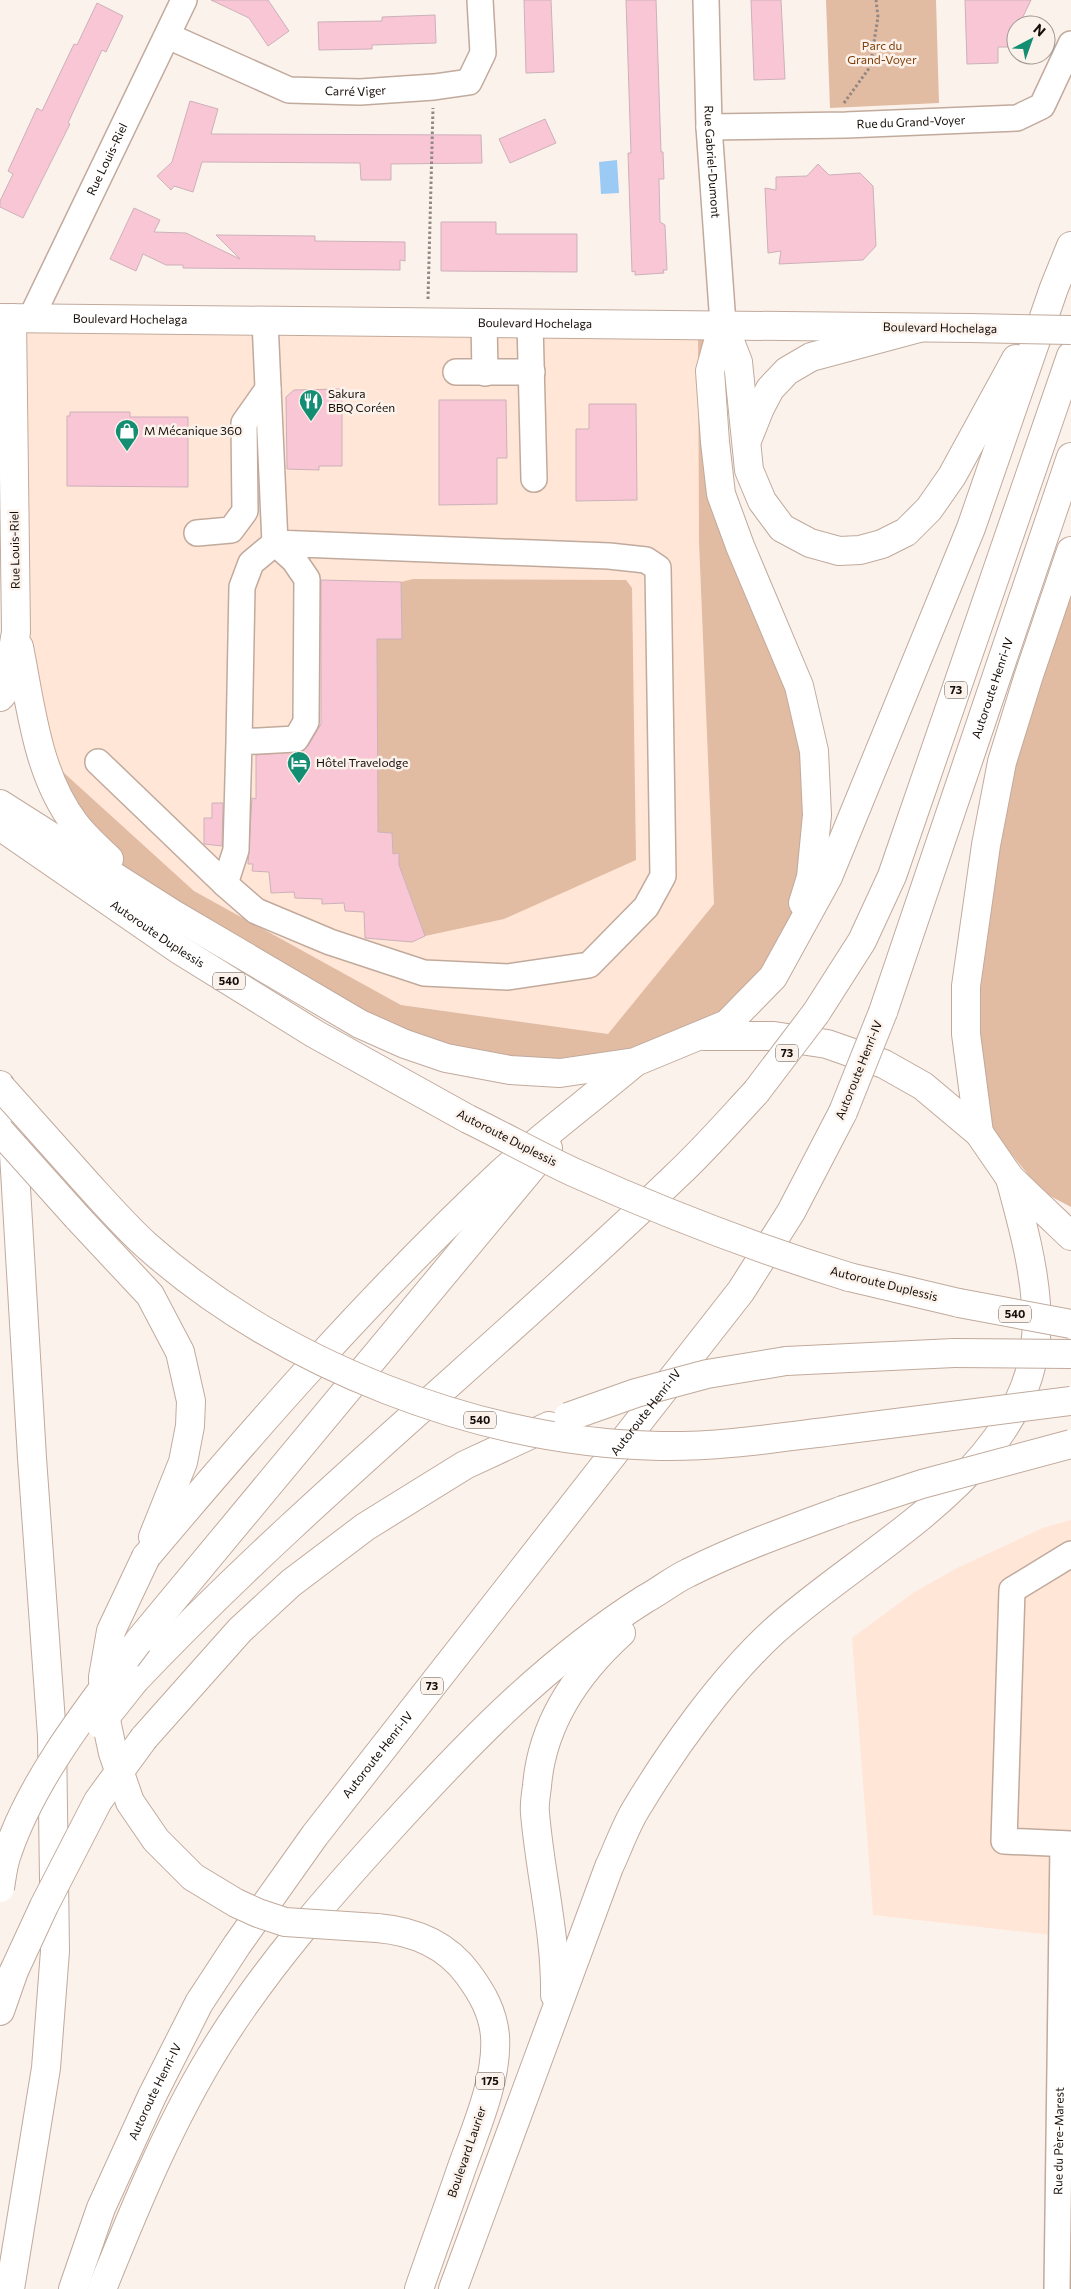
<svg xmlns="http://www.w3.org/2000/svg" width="1071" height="2289" viewBox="0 0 1071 2289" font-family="Commissioner,sans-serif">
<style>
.built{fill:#ffe6d7}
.green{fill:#e2bba3}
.water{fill:#9bcbf4}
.building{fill:#f9c6d5;stroke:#ccb1b9}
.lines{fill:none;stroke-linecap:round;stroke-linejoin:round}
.minor-casing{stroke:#c1aa9c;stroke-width:28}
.major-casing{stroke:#c1aa9c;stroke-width:30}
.highway-casing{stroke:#c1aa9c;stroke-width:30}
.path{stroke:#918883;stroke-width:3;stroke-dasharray:2.5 2.5;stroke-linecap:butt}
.minor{stroke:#fff;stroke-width:25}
.major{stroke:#fff;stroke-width:28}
.highway{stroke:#fff;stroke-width:28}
.major-bridge-casing{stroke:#c1aa9c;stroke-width:30;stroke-linecap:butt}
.highway-bridge-casing{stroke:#c1aa9c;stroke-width:30;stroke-linecap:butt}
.major-bridge{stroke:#fff;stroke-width:28}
.highway-bridge{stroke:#fff;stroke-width:28}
.labels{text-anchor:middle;stroke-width:5;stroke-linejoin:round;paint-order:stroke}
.shield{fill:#fcf2ec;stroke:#5b524d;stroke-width:1}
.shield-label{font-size:11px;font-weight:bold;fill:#160e09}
.park-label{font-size:12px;fill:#7f3f09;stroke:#fcf2ec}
.street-label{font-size:12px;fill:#160e09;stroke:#fcf2ec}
.poi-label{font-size:12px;fill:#160e09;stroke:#fcf2ec;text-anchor:start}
</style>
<rect width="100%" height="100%" fill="#fcf2ec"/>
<g class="built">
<polygon points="12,318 698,325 699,542 714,905 608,1034 401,1005 194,891 41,752 16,632"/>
<polygon points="1071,1520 1071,1882 1061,1936 873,1915 852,1638 913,1593 957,1568 1043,1528"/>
</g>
<g class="green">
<polygon points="826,0 936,0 939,103 830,108"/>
<polygon points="723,324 715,442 810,726 805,898 745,1007 596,1068 405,1044 110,860 41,752 194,891 401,1005 608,1034 714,904 699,542 698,325"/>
<polygon points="1071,551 1071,1207 1050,1196 1033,1181 992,1130 970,1073 986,845"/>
<polygon points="413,579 626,580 632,588 636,860 504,919 425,936 403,875 398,876 399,853 393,854 392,833 378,832 377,639 402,639 401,582"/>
</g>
<polygon class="water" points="617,160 619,193 601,194 599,162"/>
<g class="building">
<polygon points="211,0 268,0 289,31 268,46 249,18"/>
<polygon points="524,0 551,0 554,72 526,73"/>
<polygon points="626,0 656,0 661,152 663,152 664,179 659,179 660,222 665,225 667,270 663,270 664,273 635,275 635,271 632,272 628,153 631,153"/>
<polygon points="751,0 781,0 785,79 754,80"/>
<polygon points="965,0 1031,0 1019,25 1016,25 1016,31 1008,47 998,47 998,63 967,64"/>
<polygon points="97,3 123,16 106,52 102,50 68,123 70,124 23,218 0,207 0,201 13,174 8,171 37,108 42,111 74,44 77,45"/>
<polygon points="435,15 436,43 372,45 372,49 319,50 318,22 382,21 382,17"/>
<polygon points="190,101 218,109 211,134 481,135 482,163 391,164 391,180 361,180 360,163 202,162 193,192 174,186 171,190 157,176 172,162"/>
<polygon points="545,119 556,143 510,163 499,139"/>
<polygon points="818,164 829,175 860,173 873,186 876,246 863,260 779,264 781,251 768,253 765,188 776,190 776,177 807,176"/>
<polygon points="134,208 160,220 154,232 186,233 240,259 216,235 315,236 315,241 405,242 405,261 400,260 400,270 183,268 183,265 166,265 143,254 136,271 110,259"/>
<polygon points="441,222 496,222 496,234 577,234 577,272 441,271"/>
<polygon points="342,389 342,466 319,466 319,470 287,469 286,397 294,390"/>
<polygon points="439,400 506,400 507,458 497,458 497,504 439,505"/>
<polygon points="589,404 636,404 637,500 576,501 576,429 589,429"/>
<polygon points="70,412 130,412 130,417 188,417 188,487 67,486 67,416 70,416"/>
<polygon points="321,580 401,582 402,639 377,639 378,832 392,833 393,854 399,853 399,865 425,936 412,942 365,938 364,912 345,911 344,903 322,904 322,899 295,898 294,892 271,893 269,872 252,871 253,864 248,864 252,798 256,799 256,755 303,751 308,746 321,724"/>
<polygon points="212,803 223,803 222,846 204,844 204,818 212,818"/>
</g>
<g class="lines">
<g class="minor-casing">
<g id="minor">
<path id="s1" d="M706 0 709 127 723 324"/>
<path id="s2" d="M168 36 289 90 360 92 434 87 469 82 483 53 480 0"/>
<path id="s3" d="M709 127 846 125 1017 118 1042 106 1071 44"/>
<path id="s4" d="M31 318 184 0"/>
<polyline points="484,322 485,373"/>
<polyline points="530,323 534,479"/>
<polyline points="456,372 532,372"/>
<polyline points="197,533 231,530 245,511 244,423 268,389"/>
<polyline points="239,742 236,850 225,884 256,911 330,942 424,973 508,977 589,965 646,907 663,876 658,568 646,560 609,556 275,543 251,563 242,587 239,742 296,739 306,722 307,579 294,560 275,543 265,321"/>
<polyline points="98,762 225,884"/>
<polyline points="1071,1554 1012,1590 1004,1841 1071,1844"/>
<path id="s5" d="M1057 2289 1063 1844"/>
</g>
</g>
<g class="major-casing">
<g id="major">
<path id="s6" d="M0 318 970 328"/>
</g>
</g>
<g class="highway-casing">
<g id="highway">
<polyline points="723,324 738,362 749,470 762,501 782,528 810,543 839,551 860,550 882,544 906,532 929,509 952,476 1016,359"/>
<polyline points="723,324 710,371 715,442 721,494 740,546 799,686 814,751 817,815 811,877 803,903"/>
<polyline points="748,438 760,408 770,389 787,371 811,357 919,328"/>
<path d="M19 647C31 707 37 774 75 824 85 837 97 848 109 859"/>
<polyline points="0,697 6,690 16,632 12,318"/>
<polyline points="0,804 173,914 360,1024 405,1044 446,1058 510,1070 560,1073 635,1062 727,1024 773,977 828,877 971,528 1054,288 1071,246"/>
<path id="s7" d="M0 826 178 949 315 1034 468 1119"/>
<path id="s8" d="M883 1012 1071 457"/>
<polyline points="816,1013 862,941 892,876 1071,356"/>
<polyline points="704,1036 774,1036 827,1044 884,1064 923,1086 979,1133 1010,1178 1071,1236"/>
<polyline points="0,1085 14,1154 32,1458 52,1736 55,1951 46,2068 10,2289"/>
<polyline points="979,1133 966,1034 966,986 986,845 1002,762 1028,678 1071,551"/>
<polyline points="77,1217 150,1295 180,1352 191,1401 190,1426 183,1462 153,1537"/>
<polyline points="849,1277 959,1303"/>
<polyline points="786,1361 954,1353"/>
<path d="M146 1557C258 1424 373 1293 500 1174 543 1135 590 1100 634 1063"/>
<polyline points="138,1642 548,1148"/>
<path d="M135 1680C305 1501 499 1347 676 1176 704 1150 730 1120 756 1092"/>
<polyline points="144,1738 240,1630 291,1583 365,1527 465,1465 549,1426"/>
<path d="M377 1928C413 1931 446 1944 468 1974 482 1993 493 2012 495 2036 498 2078 476 2128 462 2167 448 2208 433 2248 419 2289"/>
<path d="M555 1995C556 1933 540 1874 535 1813 534 1804 536 1795 537 1786 542 1724 576 1674 621 1633"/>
<polyline points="0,2011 14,1971"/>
<path id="s9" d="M73 2289 101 2208 152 2096 199 2003 237 1945 315 1835 741 1291 791 1212 843 1112"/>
<path d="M102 2289C136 2205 171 2119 219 2043 268 1965 328 1897 389 1830 467 1744 547 1661 645 1599 660 1591 673 1580 688 1573 738 1548 791 1529 843 1510"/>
<path d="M453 2289 609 1867C618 1848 625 1827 636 1809 672 1749 722 1679 773 1632 871 1542 1050 1463 1036 1304 1033 1261 1021 1219 1010 1178"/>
</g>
</g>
<g class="path">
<polyline points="844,103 870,67 878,17 876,0"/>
<polyline points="428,299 433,108"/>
</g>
<use href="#minor" class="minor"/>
<use href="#major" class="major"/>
<use href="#highway" class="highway"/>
<g class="major-bridge-casing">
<polyline id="major-bridge" points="970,328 1071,330"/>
</g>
<g class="highway-bridge-casing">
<g id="highway-bridge">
<path d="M0 1086C28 1117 56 1149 84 1180 104 1202 124 1225 146 1245 281 1365 480 1443 660 1446 718 1447 776 1438 833 1431 912 1421 992 1411 1071 1401"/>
<polyline points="756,1092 816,1013"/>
<polyline points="843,1112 883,1012"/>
<path d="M468 1119C503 1136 537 1155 573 1172 662 1212 755 1248 849 1277"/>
<polyline points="0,1131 77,1217"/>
<polyline points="959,1303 1071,1324"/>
<polyline points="954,1353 1071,1354"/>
<polyline points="568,1417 636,1393 707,1374 786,1361"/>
<polyline points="843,1510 922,1484 1071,1444"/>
<polyline points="146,1557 111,1631 103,1677 104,1711 113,1753 130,1802 156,1840 193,1877 236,1903 258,1913 285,1922 377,1928"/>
<polyline points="100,1724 135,1680"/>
<path d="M0 1888C2 1876 3 1863 8 1851 34 1776 91 1705 138 1642"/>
<polyline points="14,1971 44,1906 98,1801 144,1738"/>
</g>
</g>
<use href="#major-bridge" class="major-bridge"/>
<use href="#highway-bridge" class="highway-bridge"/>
</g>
<defs>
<g id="restaurant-pin" transform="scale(1.25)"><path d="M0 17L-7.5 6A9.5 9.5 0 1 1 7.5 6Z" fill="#148e72" stroke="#fcf2ec"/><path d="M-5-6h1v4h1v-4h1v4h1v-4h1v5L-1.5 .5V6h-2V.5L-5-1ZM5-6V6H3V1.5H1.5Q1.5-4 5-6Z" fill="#fff"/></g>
<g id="shop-pin" transform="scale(1.25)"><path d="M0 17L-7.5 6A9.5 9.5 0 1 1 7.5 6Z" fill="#148e72" stroke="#fcf2ec"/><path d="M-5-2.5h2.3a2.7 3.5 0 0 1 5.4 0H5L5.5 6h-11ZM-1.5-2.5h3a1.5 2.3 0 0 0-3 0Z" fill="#fff"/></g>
<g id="hotel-pin" transform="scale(1.25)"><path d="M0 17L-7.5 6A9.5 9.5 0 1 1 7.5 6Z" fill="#148e72" stroke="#fcf2ec"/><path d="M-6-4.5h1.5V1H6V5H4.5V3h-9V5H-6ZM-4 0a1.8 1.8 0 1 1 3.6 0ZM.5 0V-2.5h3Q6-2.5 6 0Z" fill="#fff"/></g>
</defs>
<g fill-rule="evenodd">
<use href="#restaurant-pin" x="311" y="401"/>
<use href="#shop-pin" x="127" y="431"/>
<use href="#hotel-pin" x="299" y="763"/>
</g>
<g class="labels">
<g class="shield">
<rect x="945" y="681.5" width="22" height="17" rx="4"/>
<rect x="213" y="972.5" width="32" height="17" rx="4"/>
<rect x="776" y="1044.5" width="22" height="17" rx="4"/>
<rect x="999" y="1305.5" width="32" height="17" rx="4"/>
<rect x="464" y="1411.5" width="32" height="17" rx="4"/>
<rect x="421" y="1677.5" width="22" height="17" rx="4"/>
<rect x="476" y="2072.5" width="28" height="17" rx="4"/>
</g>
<g class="shield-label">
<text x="956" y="694">73</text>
<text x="229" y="985">540</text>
<text x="787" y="1057">73</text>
<text x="1015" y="1318">540</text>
<text x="480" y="1424">540</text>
<text x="432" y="1690">73</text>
<text x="490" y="2085">175</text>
</g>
<g class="park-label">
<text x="882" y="50">Parc du<tspan x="882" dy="14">Grand-Voyer</tspan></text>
</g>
<g class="street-label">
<text dy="4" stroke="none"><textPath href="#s2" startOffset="199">Carré Viger</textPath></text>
<text dy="4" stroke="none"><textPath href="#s3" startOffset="202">Rue du Grand-Voyer</textPath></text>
<text dy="4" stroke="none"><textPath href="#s4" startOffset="176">Rue Louis-Riel</textPath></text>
<text dy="4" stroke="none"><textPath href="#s1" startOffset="162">Rue Gabriel-Dumont</textPath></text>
<text dy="4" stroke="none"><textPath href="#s6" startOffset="130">Boulevard Hochelaga</textPath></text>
<text dy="4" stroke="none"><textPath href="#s6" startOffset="535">Boulevard Hochelaga</textPath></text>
<text transform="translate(940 328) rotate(1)" y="4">Boulevard Hochelaga</text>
<text transform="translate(15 550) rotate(-91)" y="4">Rue Louis-Riel</text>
<text dy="4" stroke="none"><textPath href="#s8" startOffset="342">Autoroute Henri-IV</textPath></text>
<text dy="4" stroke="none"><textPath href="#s7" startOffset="191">Autoroute Duplessis</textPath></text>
<text transform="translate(859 1070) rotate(-68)" y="4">Autoroute Henri-IV</text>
<text transform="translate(507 1138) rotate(27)" y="4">Autoroute Duplessis</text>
<text transform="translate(884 1284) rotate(14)" y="4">Autoroute Duplessis</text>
<text dy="4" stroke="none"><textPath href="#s9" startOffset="1054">Autoroute Henri-IV</textPath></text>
<text dy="4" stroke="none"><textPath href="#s9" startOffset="619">Autoroute Henri-IV</textPath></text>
<text dy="4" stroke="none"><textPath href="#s9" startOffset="214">Autoroute Henri-IV</textPath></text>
<text dy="4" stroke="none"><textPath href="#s5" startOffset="148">Rue du Père-Marest</textPath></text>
<text transform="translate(467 2152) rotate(-71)" y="4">Boulevard Laurier</text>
</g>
<g class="poi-label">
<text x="328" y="398">Sakura<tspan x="328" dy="14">BBQ Coréen</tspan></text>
<text x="144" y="435">M Mécanique 360</text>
<text x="316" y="767">Hôtel Travelodge</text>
</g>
</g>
<g transform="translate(1031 40) rotate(41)"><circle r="24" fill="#fcf2ec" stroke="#a09791"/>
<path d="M0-4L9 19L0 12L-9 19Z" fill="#148e72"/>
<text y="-8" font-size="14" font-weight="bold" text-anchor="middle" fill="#160e09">N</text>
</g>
</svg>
